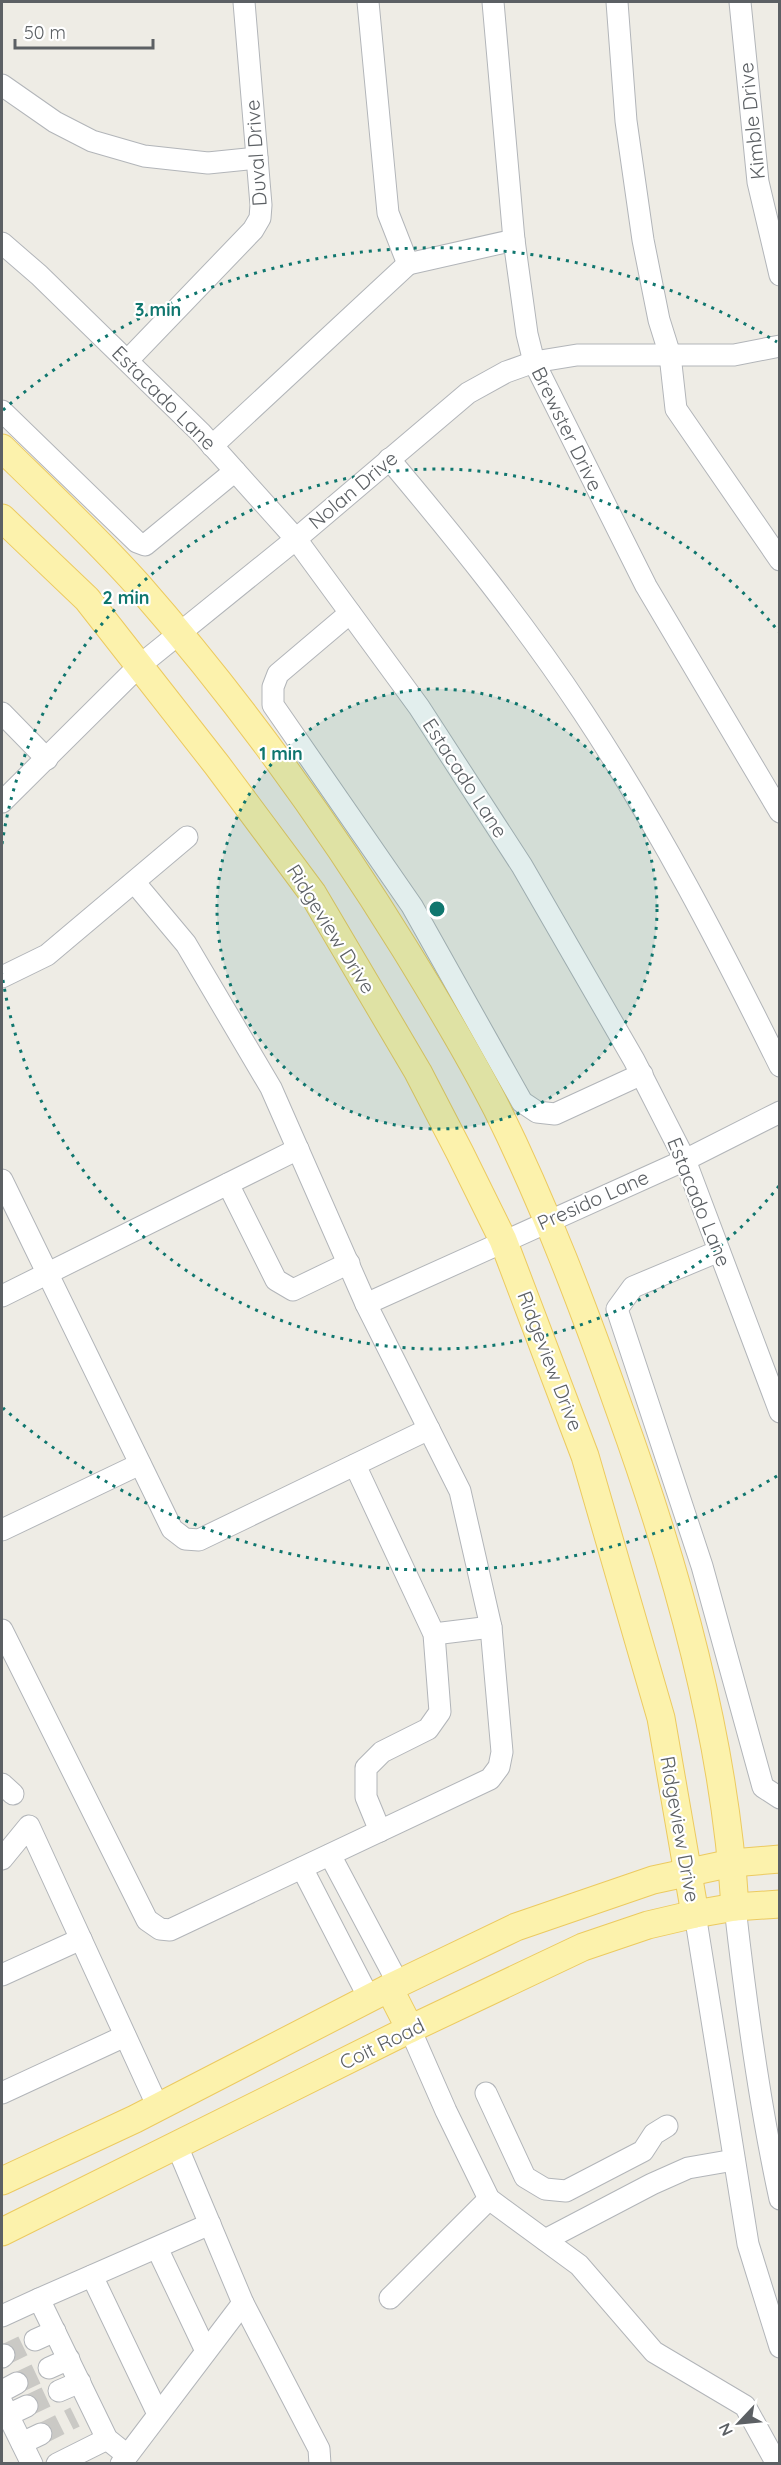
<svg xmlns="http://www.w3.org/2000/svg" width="781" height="2465" viewBox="0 0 781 2465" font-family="Quicksand,sans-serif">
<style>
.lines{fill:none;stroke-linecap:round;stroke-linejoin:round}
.minor-tunnel{stroke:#cac9c5;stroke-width:21;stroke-dasharray:21 10;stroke-linecap:butt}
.minor-casing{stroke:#b2b5b9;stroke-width:23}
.major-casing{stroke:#ecca60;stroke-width:29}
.minor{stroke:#fff;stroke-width:21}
.major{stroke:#fcf2ac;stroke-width:27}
.ring{fill:none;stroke:#0f766e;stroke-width:3;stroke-dasharray:3 6}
.labels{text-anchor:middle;stroke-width:4.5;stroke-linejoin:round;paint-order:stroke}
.street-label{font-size:20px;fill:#5c6064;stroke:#fff}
.centre{fill:#0f766e;stroke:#fff;stroke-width:3}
.ring-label{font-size:18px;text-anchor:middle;font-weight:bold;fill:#0f766e;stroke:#fff;stroke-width:4.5;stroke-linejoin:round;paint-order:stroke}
</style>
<rect width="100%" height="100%" fill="#eeece5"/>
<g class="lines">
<g class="minor-tunnel">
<polyline points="4,2355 35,2340"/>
<polyline points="17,2383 49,2368"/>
<polyline points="27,2406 59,2391"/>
<polyline points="41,2434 75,2417"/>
</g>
<g class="minor-casing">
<g id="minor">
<polyline points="368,2 388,213 408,264 514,240"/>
<polyline points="493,2 514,240 527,334 534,362 646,586 780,812"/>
<polyline points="617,2 626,121 643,240 659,320 670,355 676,409 780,560"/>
<polyline points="740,2 758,182 780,275"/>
<polyline points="2,85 55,122 92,141 144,156 208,163 257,158"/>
<polyline points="2,243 39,275 201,433 296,539 419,707 522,866 634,1060 685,1160 780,1412"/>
<polyline points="128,360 253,230 260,218 261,205 244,2"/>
<polyline points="2,411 137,542 145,545 235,471"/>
<polyline points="212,446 408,264"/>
<path d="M389 459C458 541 524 623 583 712 658 825 720 945 780 1066"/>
<polyline points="350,613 278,674 273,687 273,705 412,906 522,1102 537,1112 555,1114 642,1074"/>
<polyline points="2,713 47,759"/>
<polyline points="2,802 139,666 296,539 468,393 506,372 534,362 577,355 734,355 780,346"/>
<polyline points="2,977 47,955 187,837"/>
<polyline points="2,1180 172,1529 185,1539 199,1540 429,1429"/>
<polyline points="228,1184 276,1280 293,1290 349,1263"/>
<polyline points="719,1251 633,1287 617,1309 702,1566 763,1787 780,1798"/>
<polyline points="2,1296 298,1149"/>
<polyline points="366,1304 685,1160 780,1112"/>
<polyline points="355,1465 434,1634 440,1712 428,1729 382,1752 366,1768 366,1797 380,1831"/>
<polyline points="2,1530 140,1464"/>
<polyline points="2,1630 147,1920 160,1929 170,1930 490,1779 499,1767 502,1752 491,1627 460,1491 366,1304 271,1088 186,944 135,883"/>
<polyline points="434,1634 491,1627"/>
<polyline points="2,1784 13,1794"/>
<polyline points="330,1855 398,1983"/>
<polyline points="2,1859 29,1826 158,2107"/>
<polyline points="302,1868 369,1998"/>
<path d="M735 1907C746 2005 759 2103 780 2199"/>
<polyline points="695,1914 748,2244 780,2347"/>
<polyline points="2,1975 81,1939"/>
<polyline points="410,2029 446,2111 489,2199 579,2265 654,2352 745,2406 777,2464"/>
<polyline points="2,2093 125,2036"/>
<polyline points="486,2093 525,2177 545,2189 566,2191 643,2151 654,2134 667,2126"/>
<polyline points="545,2240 652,2184 688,2168 734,2160"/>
<polyline points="157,2248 206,2351"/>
<polyline points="92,2276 158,2414"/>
<polyline points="390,2298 489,2199"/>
<polyline points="39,2299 210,2224"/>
<polyline points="243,2303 319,2449 320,2464"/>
<polyline points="2,2316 39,2299 107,2439 127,2455"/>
<polyline points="35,2340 55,2331"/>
<polyline points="2,2357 4,2355"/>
<polyline points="49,2368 69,2359"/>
<polyline points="2,2391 17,2383"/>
<polyline points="59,2391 80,2382"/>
<polyline points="2,2403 32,2464"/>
<polyline points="8,2415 27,2406"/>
<polyline points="22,2443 41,2434"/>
<polyline points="57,2464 107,2439"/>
<polyline points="121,2464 243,2303 177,2146"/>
</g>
</g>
<g class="major-casing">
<g id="major">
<path d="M2 448C47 492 95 537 138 585 237 698 326 821 405 949 437 1001 469 1054 497 1109 545 1206 584 1309 620 1411 677 1569 725 1739 735 1907"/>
<polyline points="2,518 87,599 217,765 313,894 418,1072 460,1153 503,1240 585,1456 661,1718 695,1914"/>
<polyline points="389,1988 410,2029"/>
<polyline points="2,2181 135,2119 389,1988 516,1927 653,1880 732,1863 780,1859"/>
<polyline points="2,2232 410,2029 583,1947 648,1925 695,1914 735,1907 780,1904"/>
</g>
</g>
<use href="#minor" class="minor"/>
<use href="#major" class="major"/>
</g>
<circle cx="437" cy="909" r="220" fill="#0f766e" fill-opacity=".12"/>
<g class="ring">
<circle cx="437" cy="909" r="220"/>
<path d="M779 1186A440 440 0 0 1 2 974M2 844A440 440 0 0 1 779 632"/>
<path d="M777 1476A661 661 0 0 1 3 1408M3 410A661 661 0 0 1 777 342"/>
</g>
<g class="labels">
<g class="street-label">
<text transform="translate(752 121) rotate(-96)" y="7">Kimble Drive</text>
<text transform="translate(256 153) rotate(-94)" y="7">Duval Drive</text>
<text transform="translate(164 398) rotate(45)" y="7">Estacado Lane</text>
<text transform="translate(567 429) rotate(64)" y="7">Brewster Drive</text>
<text transform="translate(353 490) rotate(-40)" y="7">Nolan Drive</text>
<text transform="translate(465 778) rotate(57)" y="7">Estacado Lane</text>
<text transform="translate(331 929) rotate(58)" y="7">Ridgeview Drive</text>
<text transform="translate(593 1200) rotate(-24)" y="7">Presido Lane</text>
<text transform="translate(699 1202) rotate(68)" y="7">Estacado Lane</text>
<text transform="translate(550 1361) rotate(69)" y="7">Ridgeview Drive</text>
<text transform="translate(680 1829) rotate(80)" y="7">Ridgeview Drive</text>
<text transform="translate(382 2044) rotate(-26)" y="7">Coit Road</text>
</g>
</g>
<circle cx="437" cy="909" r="9" class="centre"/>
<g class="ring-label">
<text x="158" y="316">3 min</text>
<text x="126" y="604">2 min</text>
<text x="281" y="760">1 min</text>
</g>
<rect width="781" height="2465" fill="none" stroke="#5c6064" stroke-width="6"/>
<g transform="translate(739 2423) rotate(244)" stroke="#ffffff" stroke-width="4.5" paint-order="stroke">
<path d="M0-4.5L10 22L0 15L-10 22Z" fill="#5c6064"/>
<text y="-9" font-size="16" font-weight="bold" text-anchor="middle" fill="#5c6064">N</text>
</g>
<path d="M15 39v9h138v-9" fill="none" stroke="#5c6064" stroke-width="3"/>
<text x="24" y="39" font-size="18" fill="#5c6064" stroke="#ffffff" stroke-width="4.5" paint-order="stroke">50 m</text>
</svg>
